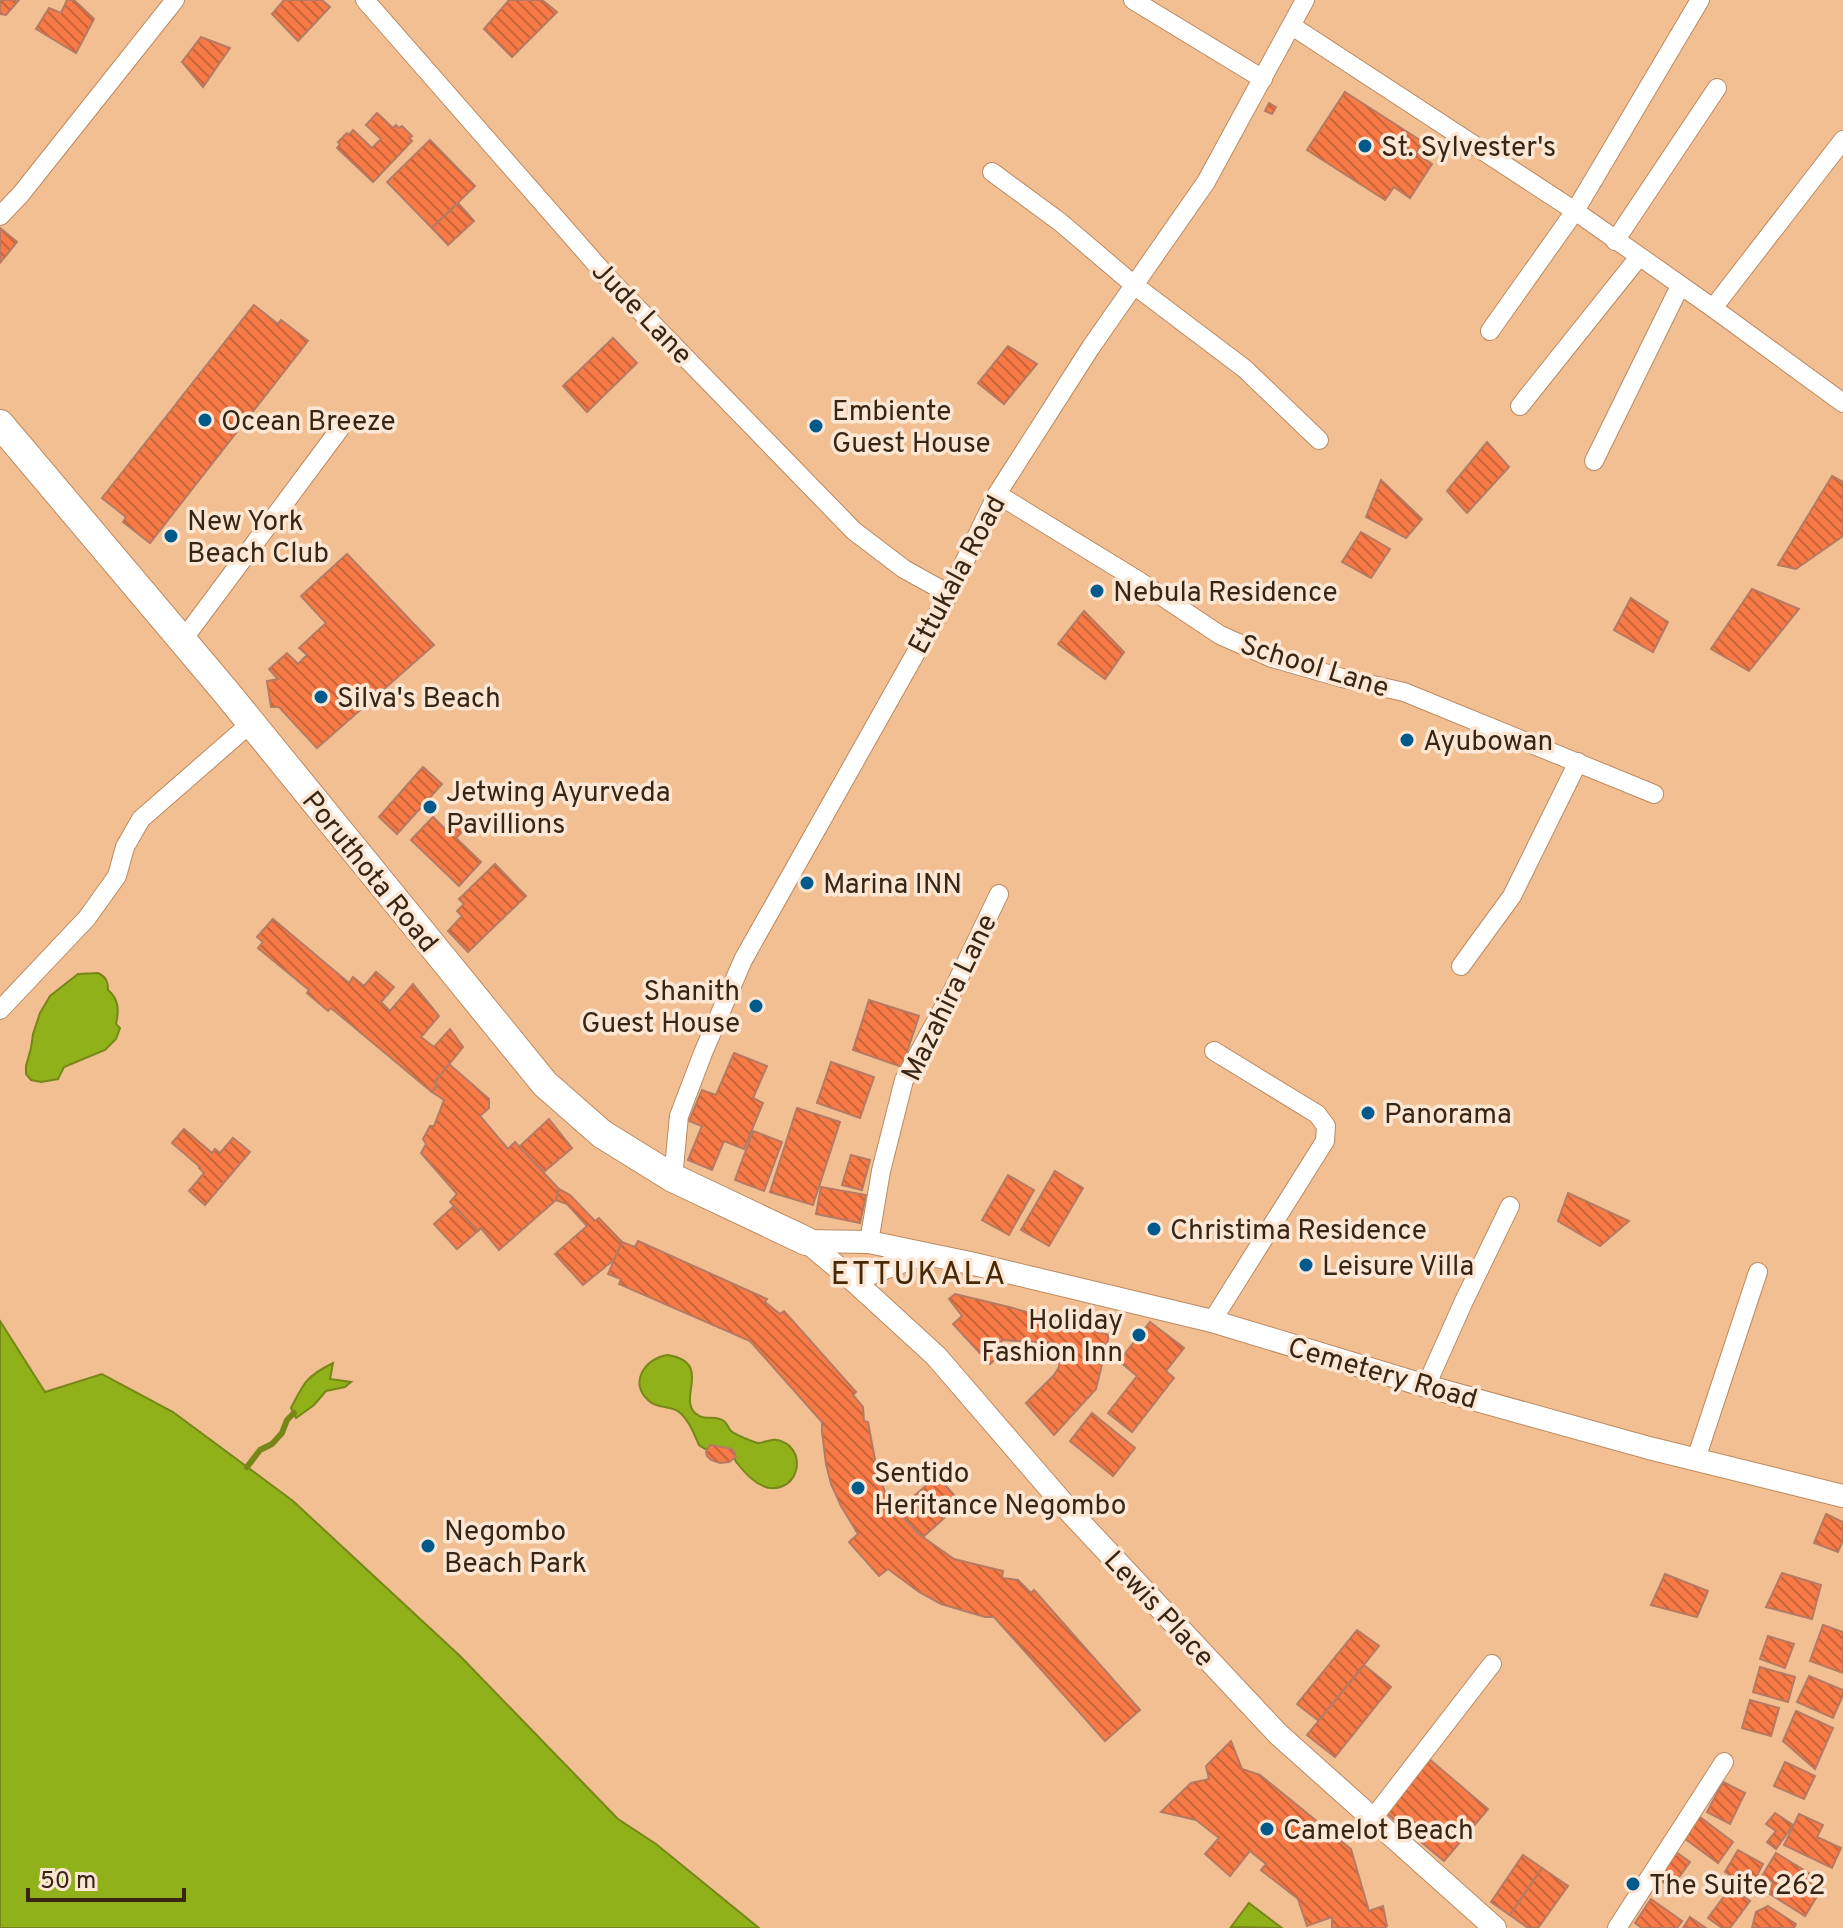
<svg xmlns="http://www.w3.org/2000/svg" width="1843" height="1928" viewBox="0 0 1843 1928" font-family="Overpass,sans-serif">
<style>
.water{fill:#91b11a;stroke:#768718;stroke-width:2}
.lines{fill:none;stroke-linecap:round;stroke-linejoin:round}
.stream{stroke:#768718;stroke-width:6}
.building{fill:url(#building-back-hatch);stroke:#b67a63;stroke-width:2}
.minor-casing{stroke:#bb8a60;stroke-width:20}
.tertiary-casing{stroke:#bb8a60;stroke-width:24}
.primary-casing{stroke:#bb8a60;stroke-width:30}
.minor{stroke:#fff;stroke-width:18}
.tertiary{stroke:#fff;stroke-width:22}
.primary{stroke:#fff;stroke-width:28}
.poi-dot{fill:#005b8c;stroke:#fce7d5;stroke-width:3}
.labels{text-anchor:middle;stroke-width:7;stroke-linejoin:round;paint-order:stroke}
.poi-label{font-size:28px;fill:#382513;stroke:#fce7d5;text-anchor:start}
.street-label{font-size:28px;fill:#382513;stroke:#fce7d5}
.quarter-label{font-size:32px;letter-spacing:2px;fill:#482805;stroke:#fce7d5}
</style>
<defs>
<pattern id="building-back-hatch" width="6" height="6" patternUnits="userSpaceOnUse" patternTransform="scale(2)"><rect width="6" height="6" fill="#f77a47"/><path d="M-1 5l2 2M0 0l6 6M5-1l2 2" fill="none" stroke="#c9643a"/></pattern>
</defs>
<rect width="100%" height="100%" fill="#f2bf93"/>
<g class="water">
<path d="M98 973C106 977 108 981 108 990 119 999 119 1011 116 1024L120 1028 116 1039 105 1050 64 1067 58 1079 41 1082 31 1080 26 1074V1066L31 1048 33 1034 40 1013 50 996 78 974Z"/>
<polygon points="0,1321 45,1392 102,1374 173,1412 293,1501 460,1656 618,1819 656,1844 759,1928 0,1928"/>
<path d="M668 1355C713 1363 678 1397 695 1413 705 1422 714 1414 724 1421 727 1423 728 1428 731 1431 734 1434 755 1443 759 1443 768 1442 773 1437 783 1442 802 1450 801 1478 783 1486 764 1495 747 1476 737 1463 735 1461 735 1459 734 1458 727 1452 713 1447 705 1449L699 1445C694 1434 689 1420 679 1412 670 1405 658 1409 649 1401 628 1383 645 1358 668 1355Z"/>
<path d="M333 1363 330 1379 351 1382 345 1387 326 1391 314 1405 296 1418 291 1408C304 1382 307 1376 333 1363Z"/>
<polygon points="1249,1903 1282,1928 1231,1927"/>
</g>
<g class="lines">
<polyline class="stream" points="247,1467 260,1450 272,1444 282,1433 287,1420 294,1413"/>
</g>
<g class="building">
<polygon points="0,0 19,0 6,15 0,14"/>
<polygon points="67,0 74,0 94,19 76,53 36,29 49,8 61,13"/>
<polygon points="284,0 322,0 330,7 298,41 272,14"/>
<polygon points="509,0 542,0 557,12 512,57 484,29"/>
<polygon points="201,37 230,48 203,87 182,62"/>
<polygon points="1345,92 1423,142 1416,153 1432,164 1410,198 1394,187 1385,200 1307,150"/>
<polygon points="1269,103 1276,107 1272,114 1265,111"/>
<polygon points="377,113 393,128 396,125 399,128 402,126 412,136 409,138 412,141 373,182 337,148 340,144 338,142 347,133 349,135 353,130 372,148 381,139 366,125"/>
<polygon points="430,140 475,186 432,228 387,182"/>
<polygon points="458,203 474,221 448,245 432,228"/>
<polygon points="0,228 17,242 0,263"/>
<polygon points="254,305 278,324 281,320 308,341 150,543 123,522 126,517 102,498"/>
<polygon points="613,338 637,363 587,412 563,386"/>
<polygon points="1008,346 1037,364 1004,404 978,383"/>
<polygon points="1487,442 1509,467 1467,513 1447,491"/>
<polygon points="1832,476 1843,482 1843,536 1796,569 1778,565"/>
<polygon points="1381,480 1422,519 1406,538 1366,517"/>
<polygon points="1361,532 1390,549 1371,578 1342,562"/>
<polygon points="347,554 434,645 317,748 279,707 271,707 267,681 278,679 269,669 287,653 298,664 307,655 299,648 326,623 301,596"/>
<polygon points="1752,589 1799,609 1749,671 1711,649"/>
<polygon points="1631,598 1668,622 1653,652 1614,630"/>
<polygon points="1084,611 1124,652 1105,679 1058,644"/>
<polygon points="423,767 442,784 397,834 379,817"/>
<polygon points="464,816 471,822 456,838 481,862 459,886 411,840 433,817 448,832"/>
<polygon points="495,864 526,896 468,952 448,931 462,916 457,911 464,904 459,899"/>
<polygon points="273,919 349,983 353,977 364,986 376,972 394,987 381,1002 390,1011 413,984 439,1016 421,1037 434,1047 450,1029 463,1047 435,1082 438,1085 432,1092 331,1008 328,1011 307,993 309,990 258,948 263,942 257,937"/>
<polygon points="869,1000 919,1016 902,1067 853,1050"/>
<polygon points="734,1053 767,1066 753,1098 763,1103 744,1149 724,1141 712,1170 688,1160 702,1126 689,1121 702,1090 716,1095"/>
<polygon points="831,1062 874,1077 860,1118 817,1103"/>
<polygon points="449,1064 489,1099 489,1108 480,1116 508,1149 515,1142 559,1189 556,1200 499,1250 481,1228 478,1231 450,1202 457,1194 421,1153 426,1144 423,1139 430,1126 434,1126 444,1100 432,1092 438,1085 435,1082"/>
<polygon points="797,1108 840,1122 813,1205 770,1192"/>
<polygon points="549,1119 572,1148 544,1172 519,1147"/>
<polygon points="184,1129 212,1153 215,1149 220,1153 233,1138 250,1152 205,1205 189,1191 204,1173 199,1168 200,1167 172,1143"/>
<polygon points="753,1131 782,1142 764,1191 735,1180"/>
<polygon points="851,1155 870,1160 862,1190 842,1185"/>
<polygon points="1055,1171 1083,1188 1049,1246 1021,1230"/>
<polygon points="1008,1175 1034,1190 1009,1235 982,1220"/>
<polygon points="821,1187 866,1195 860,1223 816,1214"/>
<polygon points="559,1189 570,1195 595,1221 599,1218 622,1242 615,1259 583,1285 555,1254 587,1226 567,1204 556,1200"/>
<polygon points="1568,1193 1629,1221 1600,1246 1558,1221"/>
<polygon points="454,1206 478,1231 457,1249 434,1224"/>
<polygon points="638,1241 767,1299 765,1302 780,1314 784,1311 856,1392 853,1395 863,1407 864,1421 868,1422 877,1470 885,1492 897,1511 920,1535 954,1559 1003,1571 1002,1578 1018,1580 1031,1593 1034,1590 1140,1710 1105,1741 994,1617 985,1617 941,1604 919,1592 888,1569 879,1576 849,1542 858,1534 841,1506 831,1484 826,1464 822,1432 822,1422 750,1341 619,1284 621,1279 608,1274 622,1242 635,1247"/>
<polygon points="955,1294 1009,1307 1109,1335 1096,1389 1054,1435 1026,1403 1054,1375 1059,1367 1060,1359 1057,1350 1052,1343 1002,1340 999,1356 990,1364 953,1324 962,1316 949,1299"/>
<polygon points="1150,1322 1184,1348 1166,1371 1174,1378 1132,1432 1108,1413 1137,1376 1119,1361"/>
<polygon points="1092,1413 1135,1448 1113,1476 1070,1441"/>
<polygon points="710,1445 728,1448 733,1450 736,1457 729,1462 720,1463 711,1460 707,1456 706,1452"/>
<polygon points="937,1476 961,1503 923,1537 897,1511"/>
<polygon points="1826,1514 1843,1522 1843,1540 1838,1552 1814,1543"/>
<polygon points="1782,1573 1821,1585 1812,1619 1766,1607"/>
<polygon points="1665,1574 1708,1591 1697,1617 1651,1605"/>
<polygon points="1823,1625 1843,1632 1843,1673 1810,1661"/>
<polygon points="1357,1630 1379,1646 1319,1721 1297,1704"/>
<polygon points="1768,1636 1794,1644 1785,1668 1760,1659"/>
<polygon points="1364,1665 1391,1687 1335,1757 1307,1735"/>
<polygon points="1760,1667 1795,1677 1788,1702 1753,1692"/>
<polygon points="1809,1676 1843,1690 1843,1695 1833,1718 1797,1702"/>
<polygon points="1750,1700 1779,1708 1771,1736 1742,1728"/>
<polygon points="1796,1711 1833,1728 1815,1769 1783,1741"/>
<polygon points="1231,1741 1242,1769 1260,1775 1351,1849 1369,1911 1383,1906 1387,1926 1385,1928 1332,1928 1332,1917 1307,1926 1298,1899 1261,1870 1266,1864 1250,1851 1230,1876 1205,1854 1219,1838 1196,1820 1161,1812 1191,1783 1209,1779 1206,1766"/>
<polygon points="1428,1758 1488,1809 1444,1861 1384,1811"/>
<polygon points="1785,1762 1815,1776 1804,1799 1774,1786"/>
<polygon points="1723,1782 1745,1793 1730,1824 1707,1812"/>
<polygon points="1775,1813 1793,1825 1776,1849 1767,1842 1776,1831 1766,1824"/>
<polygon points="1799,1814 1823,1825 1817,1837 1841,1848 1832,1868 1784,1845"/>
<polygon points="1700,1817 1733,1842 1718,1863 1684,1838"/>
<polygon points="1738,1850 1763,1864 1751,1887 1725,1872"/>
<polygon points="1676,1852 1690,1862 1671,1888 1657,1877"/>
<polygon points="1776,1853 1825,1883 1805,1916 1770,1894 1773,1882 1762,1876"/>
<polygon points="1523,1855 1542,1868 1510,1915 1491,1902"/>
<polygon points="1542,1868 1568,1886 1538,1928 1528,1928 1510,1915"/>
<polygon points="1731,1887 1750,1901 1730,1928 1722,1928 1708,1918"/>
<polygon points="1651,1899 1682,1921 1677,1928 1642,1928 1635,1923"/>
<polygon points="1768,1906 1796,1924 1794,1928 1752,1928 1756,1912"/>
<polygon points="1690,1917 1706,1928 1683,1928"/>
</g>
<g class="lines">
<g class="minor-casing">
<g id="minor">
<polyline points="365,0 610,280 854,531 904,569 949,594"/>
<polyline points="1133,0 1263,79"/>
<polyline points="1292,26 1575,211 1713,308 1843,403"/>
<polyline points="992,172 1060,222 1134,285 1245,369 1319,440"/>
<polyline points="0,216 21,194 175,0"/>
<polyline points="1615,241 1717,88"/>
<polyline points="1713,308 1843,140"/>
<polyline points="1490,331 1575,211 1700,0"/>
<polyline points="1520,406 1639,257"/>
<polyline points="1594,461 1680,286"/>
<polyline points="997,494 1139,581 1220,635 1272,658 1342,678 1404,692 1654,794"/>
<polyline points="182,641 339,430"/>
<polyline points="1461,966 1512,896 1578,762"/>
<polyline points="0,1010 87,918 117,876 125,847 141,819 251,723"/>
<polyline points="673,1178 679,1116 703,1053 743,960 949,594 997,494 1091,347 1206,182 1305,0"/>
<polyline points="869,1242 881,1171 904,1080 952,992 999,894"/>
<polyline points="1212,1321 1325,1141 1326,1126 1317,1114 1214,1051"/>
<polyline points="1426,1386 1464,1301 1510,1206"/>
<polyline points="1696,1459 1758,1272"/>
<polyline points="1373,1818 1492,1664"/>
<polyline points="1617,1928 1724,1762"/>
</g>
</g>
<g class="tertiary-casing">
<g id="tertiary">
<polyline points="806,1241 869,1242 970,1263 1212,1321 1426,1386 1649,1448 1843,1496"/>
<polyline points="806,1241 853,1280 936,1356 1073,1515 1278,1734 1495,1928"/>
<polyline points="853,1280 922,1254"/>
</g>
</g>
<g class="primary-casing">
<polyline id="primary" points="0,424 226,692 545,1084 602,1134 673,1178 806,1241"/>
</g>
<use href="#minor" class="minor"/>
<use href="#tertiary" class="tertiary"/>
<use href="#primary" class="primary"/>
</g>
<g class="poi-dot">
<circle cx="1365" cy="146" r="8"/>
<circle cx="205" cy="420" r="8"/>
<circle cx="816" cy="426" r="8"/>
<circle cx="171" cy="536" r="8"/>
<circle cx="1097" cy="591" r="8"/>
<circle cx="321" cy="697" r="8"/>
<circle cx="1407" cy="740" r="8"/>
<circle cx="430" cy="807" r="8"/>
<circle cx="807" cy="883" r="8"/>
<circle cx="756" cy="1006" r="8"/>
<circle cx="1368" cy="1113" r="8"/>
<circle cx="1154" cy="1229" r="8"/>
<circle cx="1306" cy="1265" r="8"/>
<circle cx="1139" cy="1335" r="8"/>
<circle cx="858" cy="1488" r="8"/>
<circle cx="428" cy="1546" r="8"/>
<circle cx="1267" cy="1829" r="8"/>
<circle cx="1633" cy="1884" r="8"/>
</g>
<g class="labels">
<g class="poi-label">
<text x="1381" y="156">St. Sylvester's</text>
<text x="832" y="420">Embiente<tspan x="832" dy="32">Guest House</tspan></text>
<text x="221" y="430">Ocean Breeze</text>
<text x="187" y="530">New York<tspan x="187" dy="32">Beach Club</tspan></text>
<text x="1113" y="601">Nebula Residence</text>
<text x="337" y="707">Silva's Beach</text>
<text x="1423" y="750">Ayubowan</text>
<text x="446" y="801">Jetwing Ayurveda<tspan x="446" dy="32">Pavillions</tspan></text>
<text x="823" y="893">Marina INN</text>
<text x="740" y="1000" text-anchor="end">Shanith<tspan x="740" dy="32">Guest House</tspan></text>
<text x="1384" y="1123">Panorama</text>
<text x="1170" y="1239">Christima Residence</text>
<text x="1322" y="1275">Leisure Villa</text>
<text x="1123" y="1329" text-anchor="end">Holiday<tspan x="1123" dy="32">Fashion Inn</tspan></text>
<text x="874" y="1482">Sentido<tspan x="874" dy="32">Heritance Negombo</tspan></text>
<text x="444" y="1540">Negombo<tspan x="444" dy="32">Beach Park</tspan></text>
<text x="1283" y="1839">Camelot Beach</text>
<text x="1649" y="1894">The Suite 262</text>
</g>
<g class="street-label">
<text transform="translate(643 312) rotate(46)" y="10">Jude Lane</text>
<text transform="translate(956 574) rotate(-62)" y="10">Ettukala Road</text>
<text transform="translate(1315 665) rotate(17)" y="10">School Lane</text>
<text transform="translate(371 871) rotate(51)" y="10">Poruthota Road</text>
<text transform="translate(948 997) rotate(-64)" y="10">Mazahira Lane</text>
<text transform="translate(1383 1372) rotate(16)" y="10">Cemetery Road</text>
<text transform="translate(1160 1608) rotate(47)" y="10">Lewis Place</text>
</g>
<g class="quarter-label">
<text x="919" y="1284">ETTUKALA</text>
</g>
</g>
<path d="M28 1888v12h156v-12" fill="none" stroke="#382513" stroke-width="4"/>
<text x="40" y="1888" font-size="24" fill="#382513" stroke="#fce7d5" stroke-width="6" paint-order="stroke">50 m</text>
</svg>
